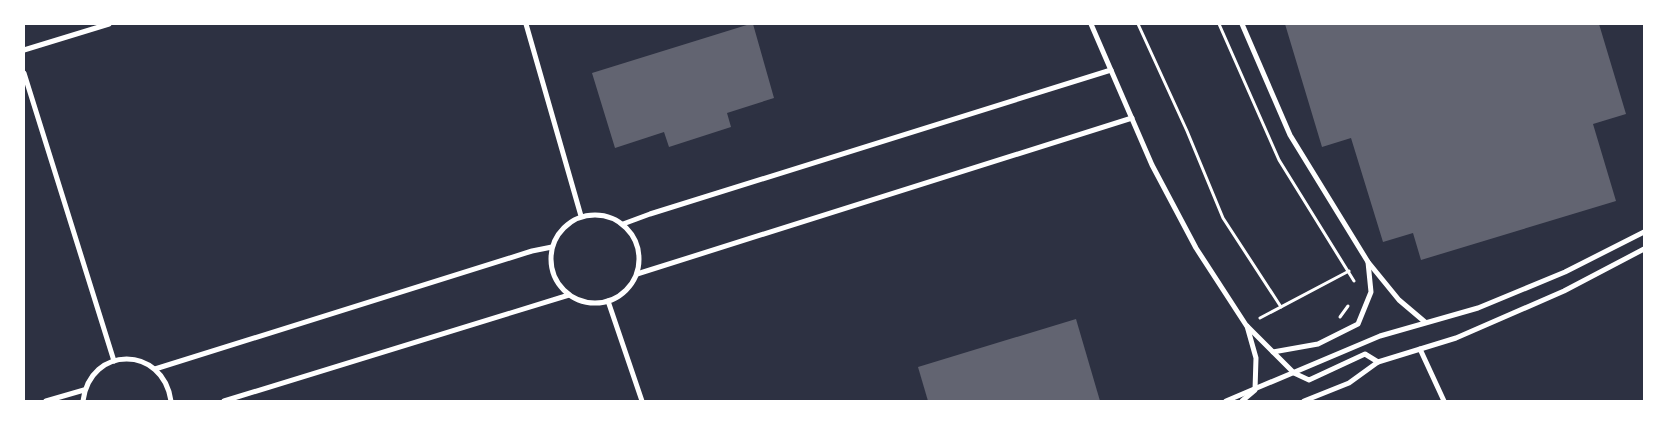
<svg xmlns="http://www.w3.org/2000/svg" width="1668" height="425" viewBox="0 0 1668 425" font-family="Inter,sans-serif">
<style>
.building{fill:#626471}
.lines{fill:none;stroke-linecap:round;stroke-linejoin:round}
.path{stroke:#fff;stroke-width:3}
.minor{stroke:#fff;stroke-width:5}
</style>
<rect width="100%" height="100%" fill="#2d3142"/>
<g class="building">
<polygon points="750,24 753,24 774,98 727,113 731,127 669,147 664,132 615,148 592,73"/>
<polygon points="1285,24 1599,24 1626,114 1593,124 1616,201 1421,260 1413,233 1383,242 1351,138 1322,147"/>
<polygon points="1076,319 1100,401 928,401 918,367"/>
</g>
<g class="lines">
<g class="path">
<polyline points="1138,24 1187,131 1223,218 1281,307"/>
<polyline points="1219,24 1279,160 1354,281"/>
<polyline points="1340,317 1348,306"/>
<polyline points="1260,318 1349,271"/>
</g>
<g class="minor">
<polyline points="526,24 581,216"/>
<polyline points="1091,24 1152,165 1196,248 1246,325 1294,373 1309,380 1365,354 1378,362"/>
<polyline points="1242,24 1290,135 1368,262 1399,300 1425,322"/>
<polyline points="24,50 109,24"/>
<polyline points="24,73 114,361"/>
<circle cx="595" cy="259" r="44"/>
<polyline points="623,224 650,214 1111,70"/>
<polyline points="637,274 1132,118"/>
<polyline points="608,301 642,401"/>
<polyline points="1420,349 1444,401"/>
<polyline points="1273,352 1318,344 1358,324 1371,292 1368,262"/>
<polyline points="155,369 532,251 552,247"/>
<polyline points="46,401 84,390"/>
<path d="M83 401C90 345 163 345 171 401"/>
<polyline points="224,401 569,295"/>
<polyline points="1226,401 1380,336 1478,308 1565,272 1644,232"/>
<polyline points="1242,401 1255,390 1256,358 1247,326"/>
<polyline points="1304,401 1349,383 1378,362 1456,338 1564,291 1644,249"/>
</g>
</g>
<rect width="1668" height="425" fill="none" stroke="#ffffff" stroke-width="50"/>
</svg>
